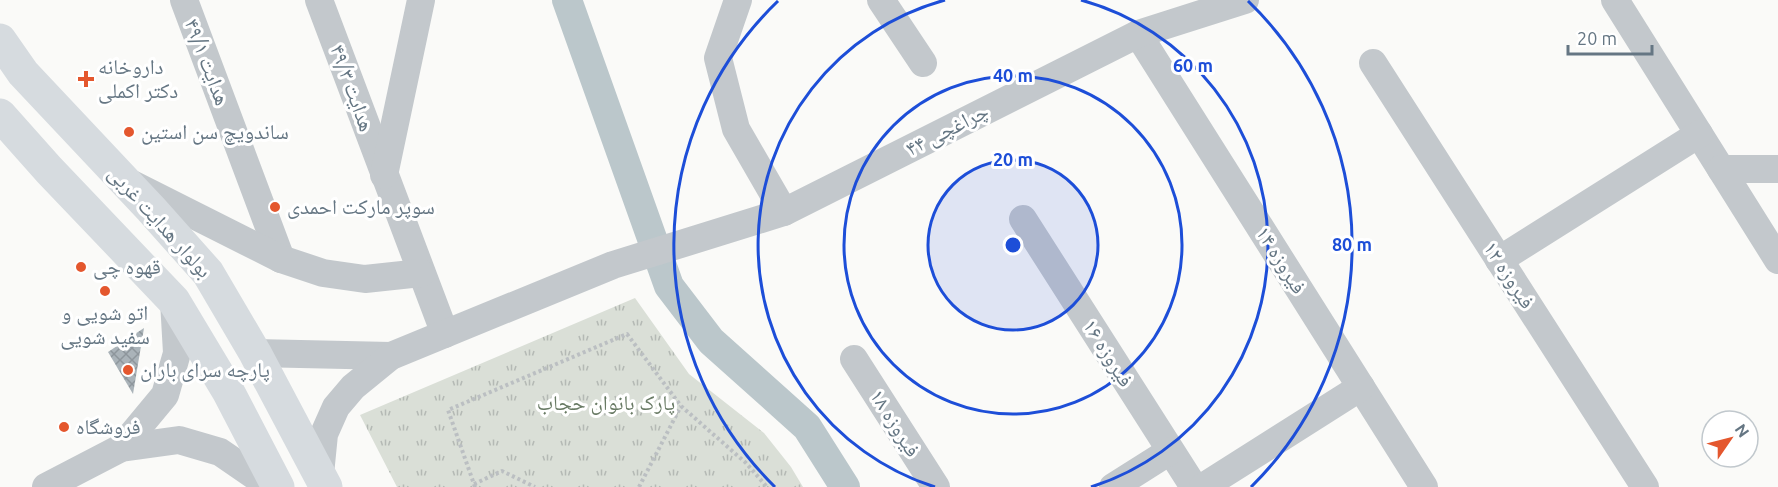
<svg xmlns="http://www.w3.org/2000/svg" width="1778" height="487" viewBox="0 0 1778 487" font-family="Ubuntu,'Noto Naskh Arabic',sans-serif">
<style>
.park{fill:url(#park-tufts)}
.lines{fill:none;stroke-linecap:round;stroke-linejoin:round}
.canal{stroke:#bbc7cb;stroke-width:30}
.building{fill:url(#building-cross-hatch)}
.path{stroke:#bbbfc2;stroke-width:4;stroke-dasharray:3 3;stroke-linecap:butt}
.minor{stroke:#c3c8cc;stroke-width:28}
.secondary{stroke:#d6dbdf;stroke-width:33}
.ring{fill:none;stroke:#1d4ed8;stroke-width:3}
.poi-dot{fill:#e4572e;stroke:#fff;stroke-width:2}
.labels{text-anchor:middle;stroke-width:6;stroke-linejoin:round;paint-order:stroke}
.street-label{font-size:21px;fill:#657683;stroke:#fff}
.poi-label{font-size:21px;fill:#657683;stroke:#fff;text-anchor:start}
.park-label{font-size:21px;fill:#687a64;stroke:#fff}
.centre{fill:#1d4ed8;stroke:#fff;stroke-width:3}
.ring-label{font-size:18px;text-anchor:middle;font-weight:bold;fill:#1d4ed8;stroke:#fff;stroke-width:6;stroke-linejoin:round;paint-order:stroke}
</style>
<defs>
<pattern id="park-tufts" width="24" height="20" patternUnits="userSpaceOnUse" patternTransform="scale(1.5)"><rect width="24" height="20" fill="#dadfd7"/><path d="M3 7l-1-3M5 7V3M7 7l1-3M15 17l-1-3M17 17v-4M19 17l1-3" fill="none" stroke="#b4b9b4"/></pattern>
<pattern id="building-cross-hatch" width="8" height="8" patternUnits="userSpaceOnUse" patternTransform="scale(1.5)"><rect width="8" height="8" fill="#aab3b9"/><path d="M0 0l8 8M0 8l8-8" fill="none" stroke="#8e969c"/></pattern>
</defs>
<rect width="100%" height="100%" fill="#fafaf8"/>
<polygon class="park" points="635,298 689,374 764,433 791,467 803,487 397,487 360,415"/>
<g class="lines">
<polyline class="canal" points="567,0 669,286 711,341 807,427 845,487"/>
</g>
<polygon class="building" points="144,328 133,394 108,352"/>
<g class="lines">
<g class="path">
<polyline points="474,484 502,471 535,487"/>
<polyline points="475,487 448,410 627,334 681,406 746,463 767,487"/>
<polyline points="639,487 681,406"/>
</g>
<g class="minor">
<polyline points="184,0 281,259"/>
<polyline points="319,0 445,334"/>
<polyline points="738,0 718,58 736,129 784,212"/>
<polyline points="881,0 923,63"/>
<polyline points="1615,0 1778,260"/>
<polyline points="1138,34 1424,487"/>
<polyline points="1373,63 1645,487"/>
<polyline points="1721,169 1778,169"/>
<polyline points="384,175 421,0"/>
<polyline points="132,184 281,259 323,273 365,279 421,273"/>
<polyline points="1023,219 1194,487"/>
<polyline points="1499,260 1699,134"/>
<polyline points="255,353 391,356"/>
<polyline points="854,359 936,487"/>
<polyline points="121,448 165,395 177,353 174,301"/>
<polyline points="320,474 324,434 336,407 353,387 391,356 613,265 784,212 1138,34 1245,0"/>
<polyline points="46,487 121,448 179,440 220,452 271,487"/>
<polyline points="1113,487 1170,451"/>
<polyline points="1203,487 1361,387"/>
</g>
<g class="secondary">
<polyline points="0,40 23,73 151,209 208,273 255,353 326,487"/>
<polyline points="0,115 49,170 174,301 228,391 278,487"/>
</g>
</g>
<circle cx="1013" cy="245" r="85" fill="#1d4ed8" fill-opacity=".12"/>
<g class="ring">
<circle cx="1013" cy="245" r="85"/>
<circle cx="1013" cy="245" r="169"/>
<path d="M935 487A254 254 0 0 1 945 0M1081 0A254 254 0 0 1 1091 487"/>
<path d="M775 487A339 339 0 0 1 778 1M1248 1A339 339 0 0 1 1251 487"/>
</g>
<g class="poi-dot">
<path d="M83 70h6v6h6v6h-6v6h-6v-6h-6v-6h6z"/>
<circle cx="129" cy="132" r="6"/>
<circle cx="275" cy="207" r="6"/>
<circle cx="81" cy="267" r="6"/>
<circle cx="105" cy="291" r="6"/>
<circle cx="128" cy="370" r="6"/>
<circle cx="64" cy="427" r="6"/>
</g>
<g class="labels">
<g class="street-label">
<text transform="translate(207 62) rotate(69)" y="7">هدایت ۴۹/۱</text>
<text transform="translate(352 88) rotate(70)" y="7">هدایت ۴۹/۳</text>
<text transform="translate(947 130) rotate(-27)" y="7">چراغچی ۴۴</text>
<text transform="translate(160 222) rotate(48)" y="7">بولوار هدایت غربی</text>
<text transform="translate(1281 260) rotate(58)" y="7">فیروزه ۱۴</text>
<text transform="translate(1509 275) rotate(57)" y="7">فیروزه ۱۲</text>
<text transform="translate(1108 353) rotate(58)" y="7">فیروزه ۱۶</text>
<text transform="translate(895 423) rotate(58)" y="7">فیروزه ۱۸</text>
</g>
<g class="poi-label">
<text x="98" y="74">داروخانه<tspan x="98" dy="24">دکتر اکملی</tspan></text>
<text x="141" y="139">ساندویچ سن استین</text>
<text x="287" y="214">سوپر مارکت احمدی</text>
<text x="93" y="274">قهوه چی</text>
<text x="105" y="320" text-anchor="middle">اتو شویی و<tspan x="105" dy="24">سفید شویی</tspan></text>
<text x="140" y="377">پارچه سرای باران</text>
<text x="76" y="434">فروشگاه</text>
</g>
<g class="park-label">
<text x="606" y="410">پارک بانوان حجاب</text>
</g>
</g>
<circle cx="1013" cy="245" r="9" class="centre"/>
<g class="ring-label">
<text x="1193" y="72">60 m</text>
<text x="1013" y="82">40 m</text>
<text x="1013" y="166">20 m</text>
<text x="1352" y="251">80 m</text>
</g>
<g transform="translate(1730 439) rotate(55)"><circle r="28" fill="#ffffff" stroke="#c1c8cd" stroke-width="1.5"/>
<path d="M0-4.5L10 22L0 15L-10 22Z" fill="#e4572e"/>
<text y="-9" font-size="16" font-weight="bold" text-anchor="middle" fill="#657683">N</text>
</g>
<path d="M1568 45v9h84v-9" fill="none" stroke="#657683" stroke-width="3"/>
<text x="1577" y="45" font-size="18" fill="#657683" stroke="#ffffff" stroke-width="4.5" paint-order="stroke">20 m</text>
</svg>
